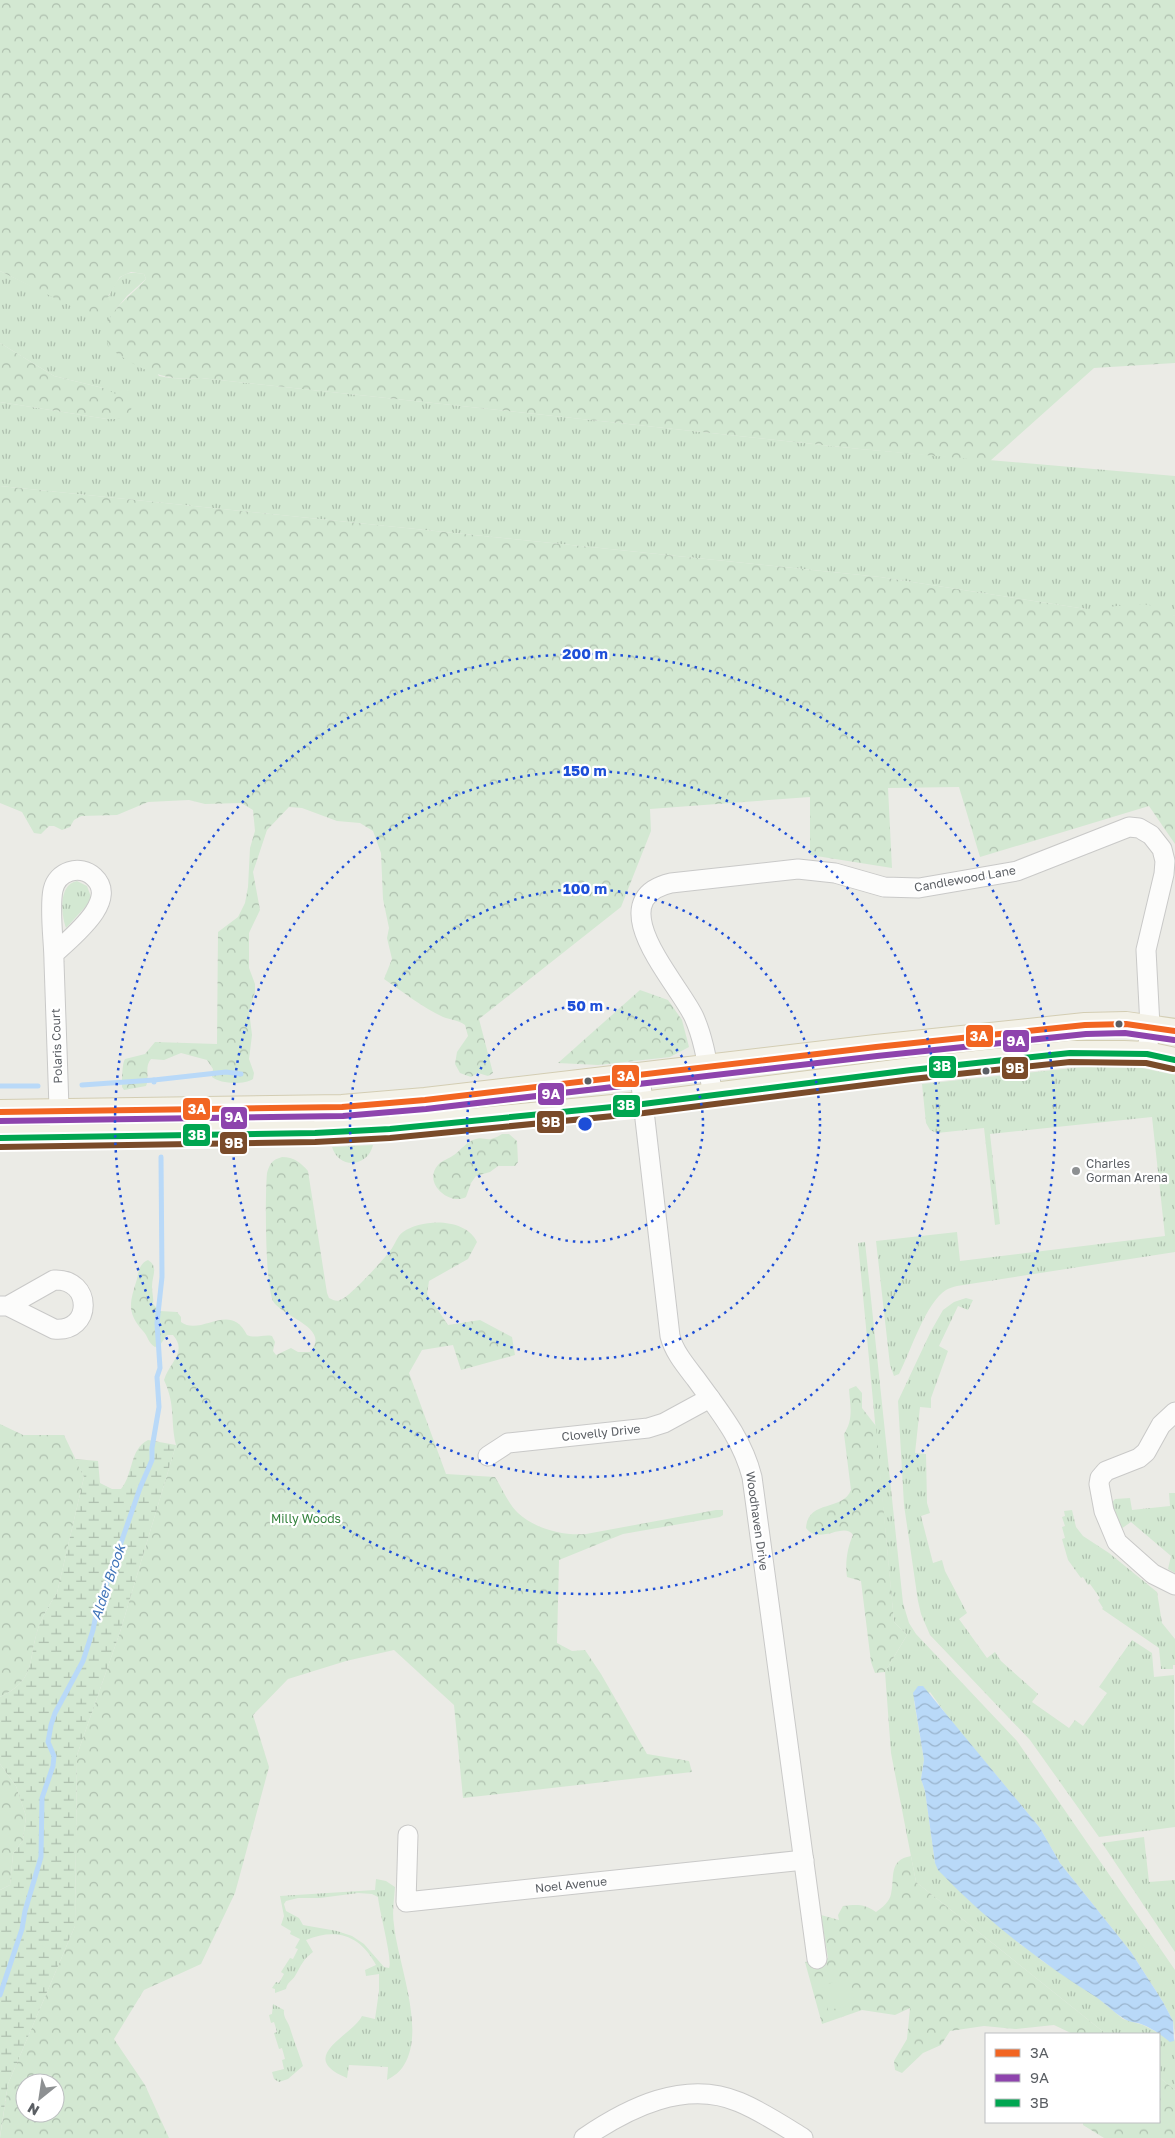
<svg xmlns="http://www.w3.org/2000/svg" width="1175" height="2138" viewBox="0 0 1175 2138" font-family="'Golos Text',sans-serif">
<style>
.grass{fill:url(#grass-tufts);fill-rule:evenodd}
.forest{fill:url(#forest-crowns);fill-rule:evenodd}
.wetland{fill:url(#wetland-marsh)}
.pitch{fill:#d3e8d2}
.water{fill:url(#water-waves)}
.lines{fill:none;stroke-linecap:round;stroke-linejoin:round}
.stream{stroke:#b9d9f8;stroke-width:5}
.minor-casing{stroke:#c9c9c8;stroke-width:21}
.major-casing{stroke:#d3cdb3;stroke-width:26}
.minor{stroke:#fcfcfb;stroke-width:19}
.major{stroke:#f3f1e7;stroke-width:24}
.bus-1-casing{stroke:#fff;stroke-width:10}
.bus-2-casing{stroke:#fff;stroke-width:10}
.bus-3-casing{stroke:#fff;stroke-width:10}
.bus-4-casing{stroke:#fff;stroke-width:10}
.bus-1{stroke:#f26522;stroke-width:6}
.bus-2{stroke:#8e44ad;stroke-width:6}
.bus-3{stroke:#00a651;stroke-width:6}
.bus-4{stroke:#7a4b2a;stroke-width:6}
.ring{fill:none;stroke:#1d4ed8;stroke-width:2.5;stroke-dasharray:2.5 5}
.bus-dot{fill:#5b5f64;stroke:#fff;stroke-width:2}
.poi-dot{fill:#8d9092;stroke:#fff;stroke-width:2}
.labels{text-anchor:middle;stroke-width:4.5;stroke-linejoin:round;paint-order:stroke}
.street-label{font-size:12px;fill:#5b5f64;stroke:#fff}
.poi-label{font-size:12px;fill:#5b5f64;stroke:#fff;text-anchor:start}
.park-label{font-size:12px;fill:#34823d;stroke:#fff}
.water-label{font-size:14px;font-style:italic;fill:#4175ba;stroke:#fff}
.centre{fill:#1d4ed8;stroke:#fff;stroke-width:2.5}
.ring-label{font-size:15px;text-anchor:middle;font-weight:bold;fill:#1d4ed8;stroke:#fff;stroke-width:4.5;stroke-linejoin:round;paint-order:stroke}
.line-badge{stroke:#fff;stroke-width:2}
.badge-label{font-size:14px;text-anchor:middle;font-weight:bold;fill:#fff}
</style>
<defs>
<pattern id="grass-tufts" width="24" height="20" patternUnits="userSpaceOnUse" patternTransform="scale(1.25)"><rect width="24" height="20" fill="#d3e8d2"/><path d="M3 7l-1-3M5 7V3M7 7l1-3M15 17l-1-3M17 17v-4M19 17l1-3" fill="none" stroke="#aebfae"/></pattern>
<pattern id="forest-crowns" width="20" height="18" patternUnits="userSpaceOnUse" patternTransform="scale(1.25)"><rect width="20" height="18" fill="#d3e8d2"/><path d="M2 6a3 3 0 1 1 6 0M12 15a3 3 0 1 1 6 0" fill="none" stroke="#aebfae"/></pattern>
<pattern id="wetland-marsh" width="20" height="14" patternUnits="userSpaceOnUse" patternTransform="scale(1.25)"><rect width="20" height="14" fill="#d3e8d2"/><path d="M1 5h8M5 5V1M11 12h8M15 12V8" fill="none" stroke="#aebfae"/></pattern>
<pattern id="water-waves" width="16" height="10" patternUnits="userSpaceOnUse" patternTransform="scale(1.25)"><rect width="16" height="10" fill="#b9d9f8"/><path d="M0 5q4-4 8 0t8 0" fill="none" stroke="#99b3cc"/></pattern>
</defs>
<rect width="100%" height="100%" fill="#ebebe6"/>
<g class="grass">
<path d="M0 271 44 292 109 296C118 277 122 270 144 274L146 279 127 296 116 309 159 376C173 379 186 379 201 378L860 449 1175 476V616L1138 605 1102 609H1086L880 577 0 486V402L107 419H122L103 388 54 376 0 343Z"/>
<path d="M77 881 87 886 91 897 88 904 66 928C61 914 58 885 77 881Z"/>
<path d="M1128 1065 1175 1075V1252L957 1286C953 1287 949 1288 946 1290 926 1302 910 1353 899 1374L894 1376 890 1365 876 1241 957 1232 960 1261 1165 1236 1152 1117 990 1134 1000 1224 995 1225 984 1128 937 1133 930 1130 926 1123 922 1084 1092 1066Z"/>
<path d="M373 1145C368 1167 339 1170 332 1147Z"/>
<polygon points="865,1242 903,1603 909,1623 916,1634 1017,1741 1175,1970 1175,2035 1173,2021 1163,2002 1131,1952 1060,1863 1040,1828 948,1717 930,1692 914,1701 924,1760 921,1779 925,1791 935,1863 1021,1945 1027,1948 1041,1960 1098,1998 1123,2019 1143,2025 1174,2041 1175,2038 1175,2090 1159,2077 1159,2034 1106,2034 916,1882 891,1753 885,1672 907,1635 894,1622 858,1243"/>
<polygon points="966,1298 973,1300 968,1310 958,1306 939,1346 948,1351 931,1398 931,1408 920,1407 915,1453 926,1454 927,1503 930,1513 921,1516 933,1563 942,1560 945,1571 967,1613 959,1619 987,1658 995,1652 1001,1661 1038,1694 1032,1702 1069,1728 1075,1720 1083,1726 1107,1693 1099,1687 1132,1640 1152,1653 1154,1677 1174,1675 1175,1827 1099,1837 1030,1740 930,1635 921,1614 918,1601 904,1505 898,1401 931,1331 943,1310 954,1302"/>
<polygon points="1169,1493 1175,1493 1175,1573 1168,1569 1171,1556 1131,1522 1121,1529 1110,1505 1115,1499 1130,1498 1132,1510 1170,1506"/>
<polygon points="1072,1510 1076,1527 1083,1536 1109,1553 1157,1592 1162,1623 1175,1639 1175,1665 1173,1665 1173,1669 1161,1669 1159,1648 1102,1609 1103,1608 1098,1600 1100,1598 1090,1584 1088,1585 1083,1577 1081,1578 1068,1560 1062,1539 1065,1538 1062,1527 1065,1526 1062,1517 1065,1516 1064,1511"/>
<polygon points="1144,1837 1149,1882 1175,1880 1175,1952 1102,1843"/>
<path d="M376 1879 386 1881 395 1887C394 1900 392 1913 394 1925 398 1964 426 2030 404 2065 400 2072 394 2076 387 2080L388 2067 349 2065 347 2078C295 2057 352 2036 362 2016L375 2019 379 1991V1974L366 1976 365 1970 376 1965C361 1936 337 1927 306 1940L313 1952C303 1959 301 1966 295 1976 292 1981 288 1981 286 1989L275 1993V1989L272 1988 276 1982 279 1983 284 1974 281 1972 290 1958 293 1959 298 1949 295 1948 300 1939 290 1934 291 1931 281 1925 284 1916 280 1896 375 1890ZM358 1893 372 1894 378 1897C379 1910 393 1961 389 1968L384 1967 364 1944 352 1936 337 1931 303 1925 299 1918 286 1911 284 1904 286 1901 298 1898H320Z"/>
<path d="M273 2004 284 2010C283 2018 288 2021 290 2028 294 2041 299 2054 303 2066L288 2079 279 2082 274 2079 272 2072 284 2069 282 2060 285 2059 282 2048 279 2049 274 2033 277 2032 274 2022 271 2023 269 2015 272 2014Z"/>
</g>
<g class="forest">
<path d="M0 0H1175V363L1094 368 990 461 860 449 201 378C163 382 139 369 109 348 97 315 127 301 146 279L144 274 131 272 120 277 95 318 0 271Z"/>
<polygon points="0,343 54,376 103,388 120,396 132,404 130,416 122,419 107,419 0,402"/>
<path d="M0 486 880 577 1086 609C1105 609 1138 601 1153 606 1161 608 1168 613 1175 616V844L1149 806 980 857 959 787 888 788 892 868 810 855V797L650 809 651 831 621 907 479 1019 493 1073 488 1076 478 1073 471 1077 460 1073 455 1064 457 1052 468 1036 465 1025C458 1020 451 1020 443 1017 422 1007 403 992 384 979L392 959 387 938 389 928 383 899 381 853 373 831 360 823 337 821 302 808 289 807 267 830 253 872 260 910 249 933V968L255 984V992L249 1011 252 1035 249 1059 254 1073 253 1079C244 1085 220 1084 212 1077L213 1069 207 1060 181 1053 164 1060 151 1059C144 1067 150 1077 146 1086L124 1090 122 1087C122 1080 122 1063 125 1059L145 1054 155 1042 217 1044 218 932 238 917 245 903 248 887 250 848 255 831 253 810 241 803 205 804 189 800 148 802 117 815 81 816 74 820 70 827 62 830 54 826H49L41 834 34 833 22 812 0 803Z"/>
<polygon points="640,990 668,1000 682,1020 689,1047 670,1057 598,1065 558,1063"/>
<path d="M502 1134H509L517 1141 518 1162 515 1166H498L490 1172 476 1176 471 1183 466 1197C450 1206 422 1183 438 1165 442 1160 449 1159 454 1155 461 1150 467 1141 476 1139 481 1137 486 1140 491 1139 495 1138 499 1136 502 1134Z"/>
<path d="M282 1157C294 1157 301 1163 308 1171L327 1293 329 1298C333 1300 337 1302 340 1300 350 1297 383 1260 390 1251 395 1245 397 1236 403 1232 423 1218 466 1218 477 1242L468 1259 429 1281 427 1294 448 1325 480 1320 512 1337 515 1355 461 1370 453 1345 422 1350 409 1373 446 1474 495 1477C502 1488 509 1505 518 1513 535 1529 564 1536 586 1534L716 1510H723V1515L720 1517 623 1534 559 1560 557 1643 572 1651 585 1650 601 1674 647 1754 689 1761 692 1772 463 1798 454 1705 394 1650 346 1661 288 1679 253 1715 269 1767 235 1893 201 1964 144 1990 114 2039 145 2085 169 2138H0L8 2084 75 1926 77 1755 120 1632 176 1445C170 1420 176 1406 164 1380 169 1363 188 1352 173 1335H167L160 1345 155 1347C148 1343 148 1336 143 1331 126 1312 130 1302 137 1279 139 1271 139 1264 148 1260 159 1267 152 1275 152 1287 152 1293 154 1298 153 1304L160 1311 177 1312 181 1317V1322C201 1337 230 1300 247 1335 255 1339 264 1334 272 1336L275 1342 273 1351 276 1355 291 1348 298 1352H310C332 1328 282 1317 273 1301 265 1284 265 1195 267 1173 270 1163 272 1160 282 1157ZM25 2083H55V2113H25Z"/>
<path d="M856 1386 862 1393V1408L876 1426 894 1622 907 1635 885 1672 875 1673 871 1662 861 1581 847 1577C845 1564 847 1548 853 1535 844 1521 819 1546 806 1528 808 1499 842 1512 851 1490L844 1434C854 1419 850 1405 849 1389Z"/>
<path d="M0 1424 23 1435H64L84 1477 57 1593C49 1605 41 1619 37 1632 28 1664 35 1680 0 1697Z"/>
<polygon points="0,1764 16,1786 26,1816 23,1840 13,1854 10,1885 0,1890"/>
<path d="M911 1856 916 1882 1106 2034H1073L1054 2025 1015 2029 984 2026 950 2031 941 2045 923 2053 902 2073 895 2070 894 2061 907 2039 910 2008 895 2015 862 2010 822 2024 805 1962 828 1958 821 1915 839 1920 838 1915 843 1906C857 1904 865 1904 876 1912 882 1908 890 1901 891 1894 895 1877 888 1860 911 1856Z"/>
<polygon points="1159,2077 1175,2090 1175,2138 1104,2138 1083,2125 1083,2122 1159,2122"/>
</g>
<path class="wetland" d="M148 1440 176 1445 120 1632 77 1755 75 1926 8 2084 0 2136V1890L10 1885 13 1854 23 1840 26 1816 16 1786 0 1764V1697C35 1680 28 1664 37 1632 41 1619 49 1605 57 1593L84 1477 75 1459 98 1461 100 1483 112 1489H121C134 1473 129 1450 148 1440Z"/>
<polygon class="pitch" points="850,1979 855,2005 828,2010 822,1985"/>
<path class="water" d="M918 1686H923L1040 1828 1060 1863 1131 1952 1163 2002 1173 2021 1174 2041 1170 2042C1161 2035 1152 2028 1141 2024 1135 2022 1128 2022 1123 2018 1113 2012 1105 2003 1096 1997 1038 1961 985 1919 938 1870L935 1863 925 1791 921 1779 924 1760 913 1693Z"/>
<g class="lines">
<g class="stream">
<polyline points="154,1080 226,1072 241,1074"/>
<polyline points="82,1085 154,1080 154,1082"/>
<polyline points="0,1086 38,1086"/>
<polyline points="0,1995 22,1929 25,1911 41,1857 42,1798 53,1766 54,1756 48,1742 51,1725 55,1713 83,1661 93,1630 98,1605 106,1586 140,1488 152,1460 152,1448 159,1407 157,1377 160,1368 157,1323 162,1277 161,1157"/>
</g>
<g class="minor-casing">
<g id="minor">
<path d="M54 954C70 938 120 901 94 877 80 864 57 871 53 890 49 909 54 942 54 962 56 1020 58 1078 60 1137"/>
<path d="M640 1076 670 1336C674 1352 686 1366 696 1379 719 1411 742 1438 752 1477L817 1959"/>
<path d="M713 1095C708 1069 705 1042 694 1017 679 984 598 900 671 883L798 869 835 873 884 887 919 888 1017 871 1129 827 1139 828 1151 835 1162 849 1165 861 1164 874 1146 950 1150 1026 1147 1054"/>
<path d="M0 1306H8L54 1329C93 1333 93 1278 54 1280L8 1306"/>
<polyline points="1175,1412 1161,1425 1146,1452 1139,1458 1106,1471 1100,1478 1099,1484 1104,1511 1117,1542 1153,1574 1175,1585"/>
<polyline points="488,1456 508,1443 648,1428 664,1423 710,1398"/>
<polyline points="408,1835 406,1902 804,1860"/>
<path d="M584 2138C628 2108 685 2079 739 2102 761 2111 782 2125 803 2138"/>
</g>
</g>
<g class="major-casing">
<g id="major">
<polyline points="0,1112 342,1107 425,1100 876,1047 1085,1025 1126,1024 1175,1031"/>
<polyline points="0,1138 315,1133 390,1129 643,1104 911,1070 1070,1053 1124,1053 1147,1054 1175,1060"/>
</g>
</g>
<use href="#minor" class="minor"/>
<use href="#major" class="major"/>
<g class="bus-1-casing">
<polyline id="bus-1" points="0,1112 342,1107 425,1100 876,1047 1085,1025 1126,1024 1175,1031"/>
</g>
<g class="bus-2-casing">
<polyline id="bus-2" points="0,1121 343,1116 426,1109 877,1056 1086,1034 1125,1033 1174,1040"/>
</g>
<g class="bus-3-casing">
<polyline id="bus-3" points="0,1138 315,1133 390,1129 643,1104 911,1070 1070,1053 1147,1054 1175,1060"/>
</g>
<g class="bus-4-casing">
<polyline id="bus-4" points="0,1147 315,1142 390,1138 644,1113 912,1079 1070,1062 1146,1063 1173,1069"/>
</g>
<use href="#bus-1" class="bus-1"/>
<use href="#bus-2" class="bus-2"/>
<use href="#bus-3" class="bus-3"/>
<use href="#bus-4" class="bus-4"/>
</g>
<g class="ring">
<circle cx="585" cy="1124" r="118"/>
<circle cx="585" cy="1124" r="235"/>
<circle cx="585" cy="1124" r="353"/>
<circle cx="585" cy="1124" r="470"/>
</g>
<g class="bus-dot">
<circle cx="1119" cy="1024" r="4.5"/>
<circle cx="986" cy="1071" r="4.5"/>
<circle cx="588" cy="1081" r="4.5"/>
</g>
<circle class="poi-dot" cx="1076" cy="1171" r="5"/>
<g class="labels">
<g class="street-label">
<text transform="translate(965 879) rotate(-10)" y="4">Candlewood Lane</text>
<text transform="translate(57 1046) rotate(-92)" y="4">Polaris Court</text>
<text transform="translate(601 1433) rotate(-6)" y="4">Clovelly Drive</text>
<text transform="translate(757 1521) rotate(82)" y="4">Woodhaven Drive</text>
<text transform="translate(571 1885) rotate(-6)" y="4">Noel Avenue</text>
</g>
<g class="poi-label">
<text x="1086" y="1168">Charles<tspan x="1086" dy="14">Gorman Arena</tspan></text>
</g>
<g class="park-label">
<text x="306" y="1523">Milly Woods</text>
</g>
<g class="water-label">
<text transform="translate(108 1582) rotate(-71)" y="5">Alder Brook</text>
</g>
</g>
<circle cx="585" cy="1124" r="8" class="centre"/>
<g class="ring-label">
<text x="585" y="659">200 m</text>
<text x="585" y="776">150 m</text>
<text x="585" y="894">100 m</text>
<text x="585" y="1011">50 m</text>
</g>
<g class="line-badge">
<rect x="965" y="1024" width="29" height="24" rx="5" fill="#f26522"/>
<rect x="1002" y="1029" width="28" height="24" rx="5" fill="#8e44ad"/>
<rect x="928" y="1055" width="29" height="24" rx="5" fill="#00a651"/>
<rect x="1001" y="1056" width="28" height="24" rx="5" fill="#7a4b2a"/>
<rect x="611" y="1064" width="29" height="24" rx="5" fill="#f26522"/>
<rect x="537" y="1082" width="28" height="24" rx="5" fill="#8e44ad"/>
<rect x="612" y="1094" width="29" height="24" rx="5" fill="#00a651"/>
<rect x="182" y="1097" width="29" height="24" rx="5" fill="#f26522"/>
<rect x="220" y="1106" width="28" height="24" rx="5" fill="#8e44ad"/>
<rect x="536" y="1110" width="29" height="24" rx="5" fill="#7a4b2a"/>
<rect x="182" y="1123" width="29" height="24" rx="5" fill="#00a651"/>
<rect x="219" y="1131" width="29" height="24" rx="5" fill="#7a4b2a"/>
</g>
<g class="badge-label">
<text x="979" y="1041">3A</text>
<text x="1016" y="1046">9A</text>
<text x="942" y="1071">3B</text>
<text x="1015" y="1073">9B</text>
<text x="626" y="1081">3A</text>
<text x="551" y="1099">9A</text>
<text x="626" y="1110">3B</text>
<text x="197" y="1114">3A</text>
<text x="234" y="1122">9A</text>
<text x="551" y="1127">9B</text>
<text x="197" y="1140">3B</text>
<text x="234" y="1148">9B</text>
</g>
<rect x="985" y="2033" width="175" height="90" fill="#ffffff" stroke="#bdbfc1"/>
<rect x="995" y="2049" width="25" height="8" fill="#f26522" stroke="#bdbfc1"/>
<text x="1030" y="2058" font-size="15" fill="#5b5f64">3A</text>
<rect x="995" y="2074" width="25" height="8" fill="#8e44ad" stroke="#bdbfc1"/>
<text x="1030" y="2083" font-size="15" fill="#5b5f64">9A</text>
<rect x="995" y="2099" width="25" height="8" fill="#00a651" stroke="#bdbfc1"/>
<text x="1030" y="2108" font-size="15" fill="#5b5f64">3B</text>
<g transform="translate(40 2098) rotate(210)"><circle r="24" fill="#ffffff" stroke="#bdbfc1"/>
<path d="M0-4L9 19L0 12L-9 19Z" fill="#8d9092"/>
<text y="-8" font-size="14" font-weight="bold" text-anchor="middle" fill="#5b5f64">N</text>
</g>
</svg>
